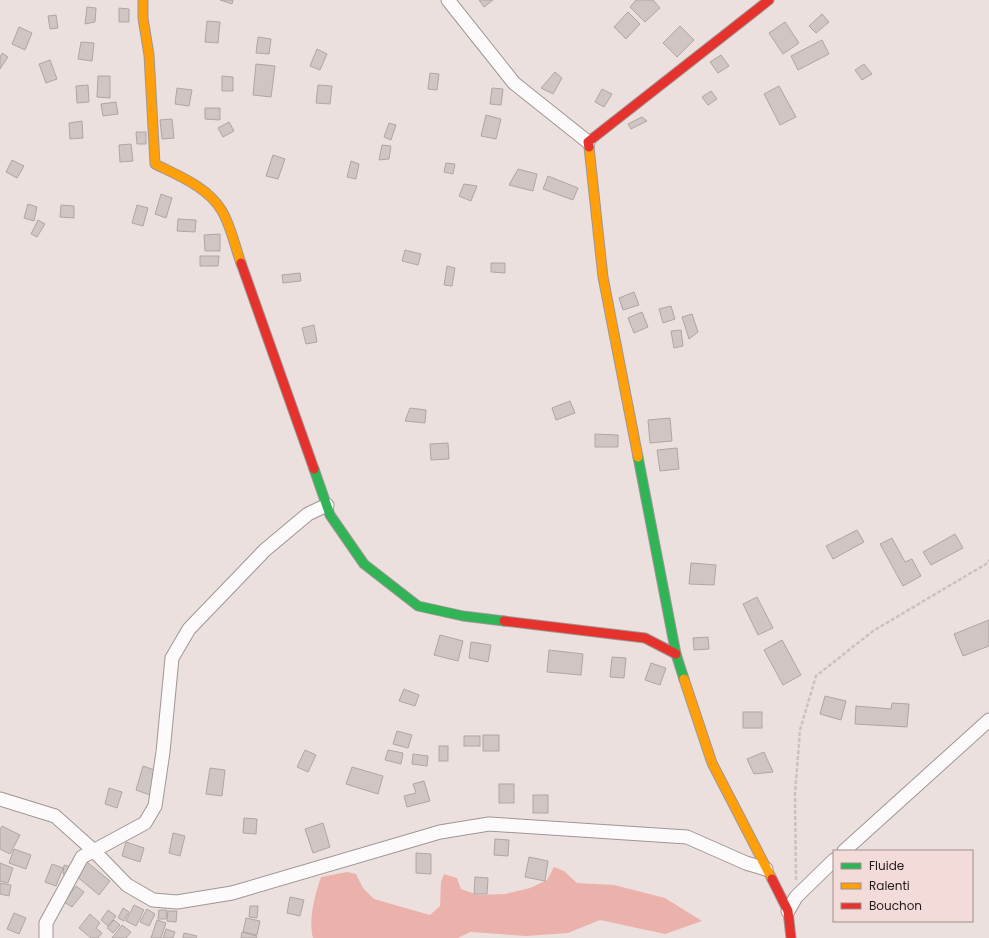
<svg xmlns="http://www.w3.org/2000/svg" width="989" height="938" viewBox="0 0 989 938" font-family="Poppins,sans-serif">
<style>
.forest{fill:#ebb1ab}
.building{fill:#cfc6c4;stroke:#afa6a4}
.lines{fill:none;stroke-linecap:round;stroke-linejoin:round}
.street-casing{stroke:#9f9695;stroke-width:15}
.fast-casing{stroke:#9f9695;stroke-width:11}
.slow-casing{stroke:#9f9695;stroke-width:11}
.jam-casing{stroke:#9f9695;stroke-width:11}
.path{stroke:#c7c3c3;stroke-width:2.5;stroke-dasharray:4 2;stroke-linecap:butt}
.street{stroke:#fcfafa;stroke-width:13}
.fast{stroke:#30b455;stroke-width:9}
.slow{stroke:#ff9f0a;stroke-width:9}
.jam{stroke:#e5322d;stroke-width:9}
</style>
<rect width="100%" height="100%" fill="#ece0de"/>
<path class="forest" d="M554 867 564 871 577 883 614 885 665 898 702 921 665 934 600 920 568 933 526 936 470 932 458 938H313C308 919 315 895 321 877L347 872 356 874 363 888 374 899 430 915 440 906 441 882 444 874 457 878 461 889 478 895 505 894 530 888 547 880Z"/>
<g class="building">
<polygon points="220,0 233,0 232,4"/>
<polygon points="479,0 493,0 484,7"/>
<polygon points="636,0 653,0 660,8 645,22 630,7"/>
<polygon points="87,7 96,8 95,22 85,24"/>
<polygon points="119,8 129,9 129,22 119,22"/>
<polygon points="628,12 640,24 626,39 614,27"/>
<polygon points="822,14 829,22 816,33 809,26"/>
<polygon points="56,15 58,28 50,29 48,16"/>
<polygon points="207,21 220,22 218,43 205,42"/>
<polygon points="785,22 799,43 783,54 769,33"/>
<polygon points="680,26 694,40 677,57 663,43"/>
<polygon points="19,27 32,33 25,50 12,44"/>
<polygon points="258,37 271,39 269,54 256,53"/>
<polygon points="822,40 829,54 798,70 791,56"/>
<polygon points="81,42 94,43 92,61 78,59"/>
<polygon points="317,49 327,54 320,70 310,66"/>
<polygon points="2,53 8,57 0,69 0,57"/>
<polygon points="721,55 729,66 718,73 710,62"/>
<polygon points="50,60 57,79 46,83 39,64"/>
<polygon points="256,64 275,66 271,97 253,95"/>
<polygon points="864,64 872,74 862,80 855,70"/>
<polygon points="555,72 562,78 553,94 541,88"/>
<polygon points="430,73 439,74 437,90 428,89"/>
<polygon points="98,76 110,76 110,98 97,97"/>
<polygon points="222,76 233,77 233,91 222,91"/>
<polygon points="88,85 89,102 77,103 76,86"/>
<polygon points="318,85 332,86 330,104 316,103"/>
<polygon points="779,86 796,117 780,125 764,94"/>
<polygon points="177,88 192,90 189,106 175,104"/>
<polygon points="492,88 503,89 501,105 490,104"/>
<polygon points="602,89 612,94 604,107 595,102"/>
<polygon points="711,91 717,99 708,105 702,97"/>
<polygon points="116,102 118,114 103,116 101,104"/>
<polygon points="205,108 220,108 220,120 205,119"/>
<polygon points="486,115 501,119 496,139 481,136"/>
<polygon points="642,117 647,121 631,129 628,124"/>
<polygon points="172,119 174,138 162,139 160,120"/>
<polygon points="82,121 83,138 70,139 69,123"/>
<polygon points="229,122 234,131 223,137 218,128"/>
<polygon points="389,123 396,125 391,140 384,137"/>
<polygon points="136,132 146,132 146,144 137,144"/>
<polygon points="131,144 133,161 120,162 119,145"/>
<polygon points="382,145 391,146 389,159 379,160"/>
<polygon points="273,155 285,159 278,179 266,176"/>
<polygon points="12,160 24,166 17,178 6,172"/>
<polygon points="351,161 359,164 356,179 347,177"/>
<polygon points="446,163 455,164 453,174 444,172"/>
<polygon points="518,169 537,174 533,191 509,185"/>
<polygon points="548,176 578,188 573,200 543,189"/>
<polygon points="464,184 477,186 471,201 459,196"/>
<polygon points="161,194 172,198 166,218 155,214"/>
<polygon points="28,204 37,207 34,221 24,218"/>
<polygon points="61,205 74,206 74,218 60,217"/>
<polygon points="137,205 148,208 143,226 132,223"/>
<polygon points="178,219 196,220 195,232 177,231"/>
<polygon points="38,220 45,224 37,237 31,234"/>
<polygon points="220,234 220,251 205,251 204,235"/>
<polygon points="405,250 421,254 418,265 402,261"/>
<polygon points="200,256 219,256 218,266 200,266"/>
<polygon points="491,263 505,263 505,273 491,272"/>
<polygon points="447,266 455,268 452,286 444,285"/>
<polygon points="300,273 301,281 283,283 282,275"/>
<polygon points="634,292 639,305 623,310 619,298"/>
<polygon points="671,306 675,319 663,323 659,309"/>
<polygon points="642,312 648,327 634,333 628,318"/>
<polygon points="692,314 698,332 689,339 682,317"/>
<polygon points="314,325 317,342 306,344 302,328"/>
<polygon points="681,330 683,346 674,348 671,331"/>
<polygon points="570,401 575,413 556,420 552,408"/>
<polygon points="410,408 426,410 425,423 405,421"/>
<polygon points="670,418 672,441 650,443 648,420"/>
<polygon points="595,434 618,435 618,447 595,447"/>
<polygon points="448,443 449,459 431,460 430,444"/>
<polygon points="677,448 679,469 660,471 657,450"/>
<polygon points="857,530 864,542 833,559 826,546"/>
<polygon points="955,534 963,548 931,565 923,552"/>
<polygon points="892,538 905,562 912,559 921,576 903,586 880,544"/>
<polygon points="691,563 716,565 714,585 689,584"/>
<polygon points="757,597 773,628 758,635 743,604"/>
<polygon points="989,620 989,646 963,656 954,634"/>
<polygon points="440,635 463,641 458,661 434,655"/>
<polygon points="708,637 709,649 694,650 693,638"/>
<polygon points="782,640 801,675 783,685 764,650"/>
<polygon points="471,642 491,645 488,662 469,658"/>
<polygon points="549,650 583,654 581,675 547,672"/>
<polygon points="612,657 626,658 624,678 610,677"/>
<polygon points="651,663 666,668 660,685 645,680"/>
<polygon points="404,689 419,695 415,706 399,701"/>
<polygon points="825,696 846,701 841,720 820,714"/>
<polygon points="892,703 909,704 907,727 855,724 856,706 891,709"/>
<rect x="743" y="712" width="19" height="16"/>
<polygon points="397,731 412,735 408,748 393,744"/>
<rect x="483" y="735" width="16" height="16"/>
<rect x="464" y="736" width="16" height="10"/>
<rect x="439" y="746" width="9" height="15"/>
<polygon points="305,750 316,755 308,772 297,767"/>
<polygon points="388,750 403,753 401,764 385,760"/>
<polygon points="764,752 773,772 754,774 747,759"/>
<polygon points="413,754 428,756 427,766 412,764"/>
<polygon points="143,766 157,771 150,795 136,790"/>
<polygon points="352,767 383,776 378,794 346,784"/>
<polygon points="210,768 225,770 222,796 206,794"/>
<polygon points="424,781 430,801 407,807 404,796 416,793 413,784"/>
<rect x="499" y="784" width="15" height="19"/>
<polygon points="109,788 122,792 117,808 105,804"/>
<rect x="533" y="795" width="15" height="18"/>
<polygon points="244,818 257,819 256,834 243,833"/>
<polygon points="323,823 330,847 313,853 305,829"/>
<polygon points="2,826 20,835 10,854 0,849 0,830"/>
<polygon points="173,833 185,836 180,856 169,853"/>
<polygon points="495,839 509,840 508,856 494,855"/>
<polygon points="126,842 144,848 140,862 122,856"/>
<polygon points="14,849 31,855 26,869 9,863"/>
<polygon points="416,853 431,854 431,874 416,873"/>
<polygon points="529,857 548,861 545,881 525,877"/>
<polygon points="87,862 110,881 99,895 75,875"/>
<polygon points="0,863 13,868 8,883 0,881"/>
<polygon points="52,864 63,868 56,886 45,882"/>
<polygon points="64,865 71,867 70,876 63,874"/>
<polygon points="475,877 488,878 487,894 474,894"/>
<polygon points="0,883 11,885 9,896 0,894"/>
<polygon points="76,886 84,892 72,907 64,902"/>
<polygon points="290,897 304,900 300,916 287,913"/>
<polygon points="134,905 144,910 136,926 126,921"/>
<polygon points="250,906 258,906 257,918 249,917"/>
<polygon points="123,908 129,912 124,921 118,918"/>
<polygon points="147,909 155,914 149,926 140,922"/>
<polygon points="108,910 116,916 108,926 101,920"/>
<polygon points="159,910 167,910 166,919 158,919"/>
<polygon points="168,911 177,911 176,922 167,921"/>
<polygon points="14,913 26,918 19,934 7,929"/>
<polygon points="90,914 100,923 96,928 102,933 98,938 91,938 79,928"/>
<polygon points="246,918 260,921 257,935 243,932"/>
<polygon points="114,920 120,925 113,933 107,928"/>
<polygon points="157,920 166,923 161,938 151,938"/>
<polygon points="122,925 131,932 126,938 112,938"/>
<polygon points="166,929 175,932 173,938 163,938"/>
<polygon points="242,932 257,936 256,938 241,938"/>
<polygon points="184,933 197,936 196,938 183,938"/>
</g>
<g class="lines">
<g class="street-casing">
<g id="street">
<polyline points="448,0 514,83 588,142"/>
<polyline points="0,799 55,816 93,850 127,885 153,900 177,902 232,893 440,832 489,824 687,837 746,863 766,869"/>
<polyline points="844,851 989,720"/>
<polyline points="788,911 796,897 834,860"/>
<polyline points="46,938 46,923 82,857 145,823 155,806 163,752 172,658 189,629 265,550 308,514 327,505"/>
</g>
</g>
<g class="fast-casing">
<g id="fast">
<polyline points="638,457 676,654 684,679"/>
<polyline points="314,469 330,515 364,564 418,606 463,616 504,621"/>
</g>
</g>
<g class="slow-casing">
<g id="slow">
<path d="M143 0V18L149 55 155 164C179 176 208 187 222 211 231 226 235 247 241 263"/>
<polyline points="589,147 603,277 638,457"/>
<polyline points="684,679 712,763 772,879"/>
</g>
</g>
<g class="jam-casing">
<g id="jam">
<polyline points="589,147 588,142 769,0"/>
<polyline points="241,263 314,469"/>
<polyline points="504,621 645,638 676,654"/>
<polyline points="772,879 788,911 791,938"/>
</g>
</g>
<polyline class="path" points="796,880 795,794 800,730 816,676 873,631 986,564 989,560"/>
<use href="#street" class="street"/>
<use href="#fast" class="fast"/>
<use href="#slow" class="slow"/>
<use href="#jam" class="jam"/>
</g>
<rect x="833" y="850" width="140" height="72" fill="#f2dbd8" stroke="#9f8e8c"/>
<rect x="841" y="863" width="20" height="6" fill="#30b455" stroke="#9f8e8c"/>
<text x="869" y="870" font-size="12" fill="#231b1a">Fluide</text>
<rect x="841" y="883" width="20" height="6" fill="#ff9f0a" stroke="#9f8e8c"/>
<text x="869" y="890" font-size="12" fill="#231b1a">Ralenti</text>
<rect x="841" y="903" width="20" height="6" fill="#e5322d" stroke="#9f8e8c"/>
<text x="869" y="910" font-size="12" fill="#231b1a">Bouchon</text>
</svg>
